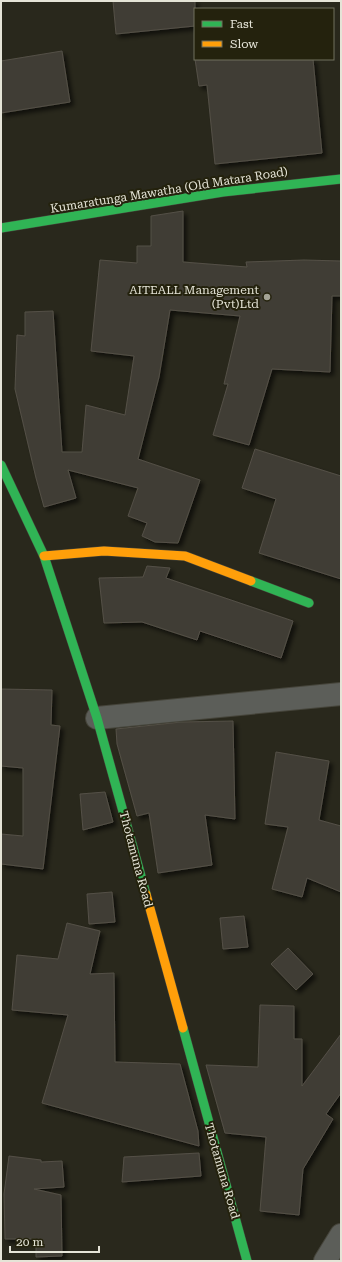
<svg xmlns="http://www.w3.org/2000/svg" width="342" height="1262" viewBox="0 0 342 1262" font-family="'Roboto Serif',serif">
<style>
.building{fill:#413e35;stroke:#545047;filter:url(#shadow)}
.lines{fill:none;stroke-linecap:round;stroke-linejoin:round}
.street-casing{stroke:#46453b;stroke-width:24}
.fast-casing{stroke:#46453b;stroke-width:10}
.slow-casing{stroke:#46453b;stroke-width:10}
.street{stroke:#5c5e59;stroke-width:22}
.fast{stroke:#30b455;stroke-width:9}
.slow{stroke:#ff9f0a;stroke-width:9}
.poi-dot{fill:#a3a296;stroke:#24220d;stroke-width:1.5}
.labels{text-anchor:middle;stroke-width:4;stroke-linejoin:round;paint-order:stroke}
.street-label{font-size:12px;fill:#e5e4d7;stroke:#24220d}
.poi-label{font-size:12px;fill:#e5e4d7;stroke:#24220d;text-anchor:end}
</style>
<defs>
<filter id="shadow"><feDropShadow dx="3.5" dy="3.5" stdDeviation="2" flood-color="#0009"/></filter>
</defs>
<rect width="100%" height="100%" fill="#29281c"/>
<g class="building">
<polygon points="113,1 195,1 195,26 116,34"/>
<polygon points="62,51 70,102 1,113 1,61"/>
<polygon points="195,59 313,59 322,153 215,164 207,85 199,86"/>
<polygon points="183,211 183,262 247,267 246,262 304,260 341,261 341,296 332,296 330,372 272,369 249,445 213,435 228,384 224,384 240,316 170,310 159,377 138,459 200,480 178,543 155,542 142,536 147,523 128,516 138,488 68,470 76,498 44,507 36,478 15,389 17,335 25,336 25,312 53,311 62,452 82,452 86,405 125,415 134,356 91,351 100,260 137,263 137,246 151,246 151,216"/>
<polygon points="255,449 341,476 341,579 259,553 276,499 242,488"/>
<polygon points="147,566 170,568 166,578 293,621 281,658 200,631 197,640 142,622 104,623 99,578 143,577"/>
<polygon points="1,689 52,690 51,725 60,726 43,869 1,864 1,834 23,836 23,768 1,766"/>
<polygon points="233,721 235,819 205,815 212,865 158,873 149,813 137,816 117,744 116,729 181,722"/>
<polygon points="276,752 329,761 319,820 341,826 341,892 307,878 302,897 272,889 288,827 265,824"/>
<polygon points="105,792 113,822 83,830 80,794"/>
<polygon points="112,892 115,922 89,924 87,894"/>
<polygon points="244,916 248,947 223,949 220,918"/>
<polygon points="67,923 100,931 90,974 114,973 115,1062 180,1064 198,1131 199,1146 42,1103 68,1015 12,1010 17,955 58,959"/>
<polygon points="288,948 313,974 296,990 271,964"/>
<polygon points="260,1005 294,1006 294,1039 302,1039 302,1086 341,1034 341,1093 326,1114 333,1119 303,1169 299,1215 260,1211 266,1137 225,1133 206,1065 258,1067"/>
<polygon points="199,1153 201,1176 122,1182 124,1157"/>
<polygon points="9,1156 41,1160 41,1162 62,1161 64,1187 34,1189 61,1195 62,1256 36,1257 36,1239 5,1239 4,1194"/>
</g>
<g class="lines">
<g class="street-casing">
<g id="street">
<polyline points="97,718 341,694"/>
<polyline points="325,1261 341,1235"/>
</g>
</g>
<g class="fast-casing">
<g id="fast">
<polyline points="1,228 223,192 341,179"/>
<polyline points="1,465 44,556 97,718 146,894"/>
<polyline points="251,581 309,603"/>
<polyline points="183,1028 247,1261"/>
</g>
</g>
<g class="slow-casing">
<g id="slow">
<polyline points="44,556 104,551 185,556 251,581"/>
<polyline points="146,894 183,1028"/>
</g>
</g>
<use href="#street" class="street"/>
<use href="#fast" class="fast"/>
<use href="#slow" class="slow"/>
</g>
<circle class="poi-dot" cx="267" cy="297" r="4"/>
<g class="labels">
<g class="street-label">
<text transform="translate(169 190) rotate(-9)" y="4">Kumaratunga Mawatha (Old Matara Road)</text>
<text transform="translate(136 859) rotate(75)" y="4">Thotamuna Road</text>
<text transform="translate(222 1171) rotate(74)" y="4">Thotamuna Road</text>
</g>
<g class="poi-label">
<text x="259" y="294">AITEALL Management<tspan x="259" dy="14">(Pvt)Ltd</tspan></text>
</g>
</g>
<rect width="342" height="1262" fill="none" stroke="#e5e4d7" stroke-width="4"/>
<rect x="194" y="8" width="140" height="52" fill="#24220d" stroke="#71705e"/>
<rect x="202" y="21" width="20" height="6" fill="#30b455" stroke="#71705e"/>
<text x="230" y="28" font-size="12" fill="#e5e4d7">Fast</text>
<rect x="202" y="41" width="20" height="6" fill="#ff9f0a" stroke="#71705e"/>
<text x="230" y="48" font-size="12" fill="#e5e4d7">Slow</text>
<path d="M10 1246v6h89v-6" fill="none" stroke="#e5e4d7" stroke-width="2"/>
<text x="16" y="1246" font-size="12" fill="#e5e4d7" stroke="#24220d" stroke-width="3" paint-order="stroke">20 m</text>
</svg>
